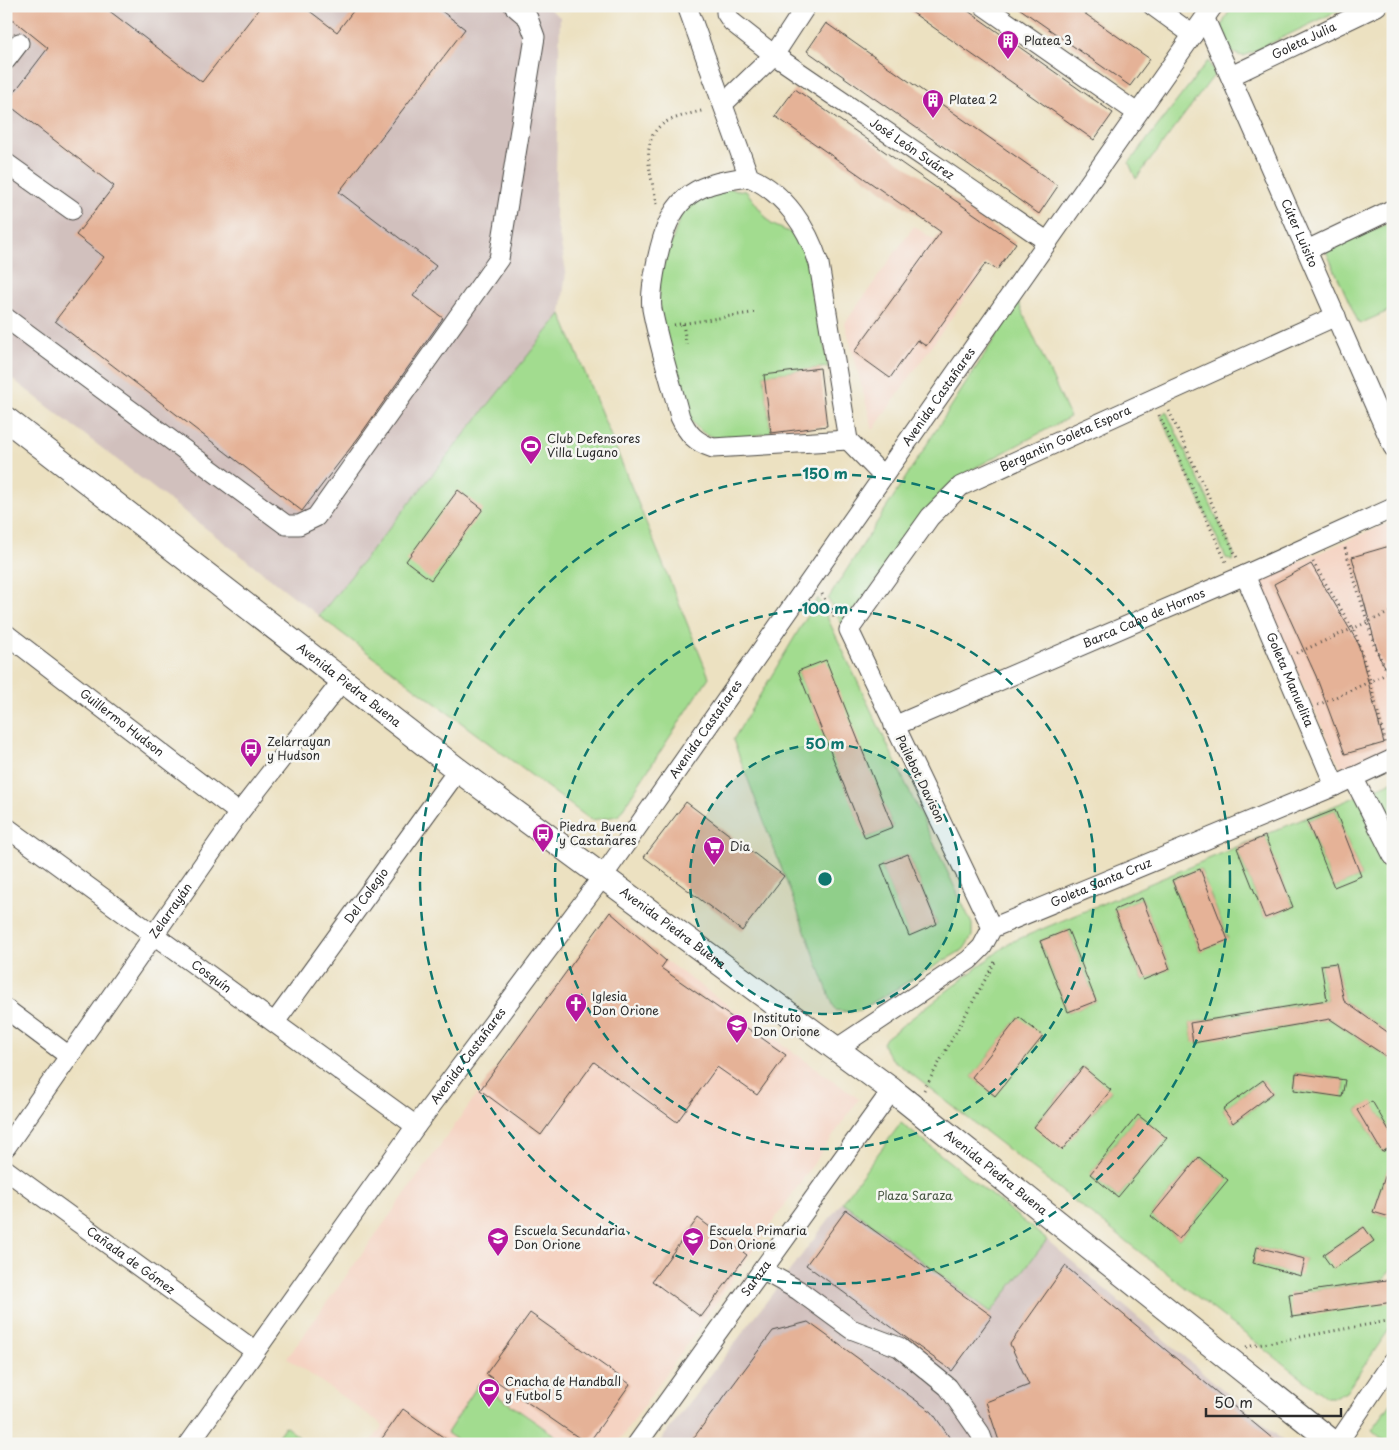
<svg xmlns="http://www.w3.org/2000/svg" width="1399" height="1450" viewBox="0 0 1399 1450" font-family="'Playpen Sans',sans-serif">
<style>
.built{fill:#f5d3c2}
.industrial{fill:#d1c0bd}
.green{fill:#a2dc8f;stroke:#66845d;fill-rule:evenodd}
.building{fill:#e5b297}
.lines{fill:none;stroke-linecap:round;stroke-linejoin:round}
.minor-casing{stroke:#484642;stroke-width:21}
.major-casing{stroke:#484642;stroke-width:26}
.path{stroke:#484642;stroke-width:3;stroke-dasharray:1 4;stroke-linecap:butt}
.minor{stroke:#fff;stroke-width:19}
.major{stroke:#fff;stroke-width:24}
.ring{fill:none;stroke:#0f766e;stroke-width:2.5;stroke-dasharray:9 6}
.labels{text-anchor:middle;stroke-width:5;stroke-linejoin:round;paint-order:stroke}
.poi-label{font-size:12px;fill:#2b2b2b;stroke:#f6f6f2;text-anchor:start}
.street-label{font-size:12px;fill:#2b2b2b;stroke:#f6f6f2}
.park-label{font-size:12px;fill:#495744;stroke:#f6f6f2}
.centre{fill:#0f766e;stroke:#f6f6f2;stroke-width:2.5}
.ring-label{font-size:15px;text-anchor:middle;font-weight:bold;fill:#0f766e;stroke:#f6f6f2;stroke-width:5;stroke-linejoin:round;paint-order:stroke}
</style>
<rect width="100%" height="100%" fill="#f6f6f2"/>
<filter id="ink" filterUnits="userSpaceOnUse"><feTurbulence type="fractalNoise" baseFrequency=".02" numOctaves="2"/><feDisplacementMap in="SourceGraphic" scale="10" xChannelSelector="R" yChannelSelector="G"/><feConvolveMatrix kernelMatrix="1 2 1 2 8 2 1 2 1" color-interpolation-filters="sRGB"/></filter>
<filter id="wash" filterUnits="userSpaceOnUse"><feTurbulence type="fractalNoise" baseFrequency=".0096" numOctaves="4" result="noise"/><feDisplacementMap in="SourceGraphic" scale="20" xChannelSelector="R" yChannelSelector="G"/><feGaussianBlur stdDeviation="1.12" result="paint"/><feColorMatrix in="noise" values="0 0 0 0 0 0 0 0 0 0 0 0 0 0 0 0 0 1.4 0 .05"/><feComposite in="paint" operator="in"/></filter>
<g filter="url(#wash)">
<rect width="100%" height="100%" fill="#ece1c1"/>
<g class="built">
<polygon points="914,226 982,274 873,430 845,323"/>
<polygon points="1393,521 1393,749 1342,771 1256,580"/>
<polygon points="666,961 859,1099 617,1444 370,1444 383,1425 287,1358 480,1090 541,1135"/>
</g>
<g class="industrial">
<polygon points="6,6 545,6 560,17 555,213 566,271 561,314 319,616 6,374"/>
<polygon points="842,1202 990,1312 1047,1240 1287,1444 658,1444"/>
</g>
<g class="green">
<path d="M1233 6H1348L1244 56C1230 55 1221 43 1222 28 1223 20 1229 12 1233 6Z"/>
<polygon points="1208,61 1215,74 1136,179 1129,163"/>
<path d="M725 188 746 191 771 224 802 238 810 254 828 367 764 375 771 433C733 437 707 451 685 411L658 307 660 275 683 209 699 196Z"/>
<polygon points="1393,221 1393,309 1359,324 1326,251"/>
<polygon points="1018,302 1070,417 969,471 927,512 843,626 828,599"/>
<polygon points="561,314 709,677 618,816 591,820 319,616"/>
<polygon points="1166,411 1234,554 1232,561 1226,558 1161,416"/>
<path d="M818 598 972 924V936L964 949 860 1010 850 1012 835 1010 733 740ZM798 671 854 732 827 742ZM864 756 893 827 866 838 837 768ZM908 854 937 924 909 935 881 865Z"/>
<path d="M1393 781V1036L1344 1001 1336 963 1321 965 1327 1000 1190 1023 1193 1042 1330 1019 1393 1061V1137L1372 1102 1357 1110 1382 1152 1393 1146V1166L1389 1165 1374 1212 1389 1217 1393 1208V1267L1383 1280 1290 1294 1393 1299V1324L1346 1392 1336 1397H1326L892 1059 886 1051 883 1043 886 1038 1009 943ZM1335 810 1361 876 1334 887 1307 821ZM1265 837 1293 907 1265 918 1237 848ZM1200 869 1228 939 1200 951 1172 880ZM1142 898 1170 969 1143 980 1114 910ZM1068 930 1096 1001 1068 1012 1040 941ZM1019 1017 995 1096 972 1077ZM1083 1067 1111 1091 1062 1149 1034 1126ZM1296 1073 1345 1080 1343 1096 1294 1090ZM1263 1080 1273 1094 1233 1123 1223 1109ZM1138 1115 1166 1139 1118 1197 1090 1174ZM1199 1157 1228 1180 1179 1239 1151 1216ZM1364 1227 1374 1241 1324 1255V1254ZM1257 1247 1305 1259 1300 1275 1253 1263Z"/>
<polygon points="901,1123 1047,1240 991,1312 842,1202"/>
<polygon points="479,1383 560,1439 557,1444 463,1444 447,1433"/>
<polygon points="1393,1401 1393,1444 1388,1444 1372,1430"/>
<polygon points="285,1426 308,1444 272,1444"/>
</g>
<g id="blocks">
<g class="building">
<polygon points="6,6 103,6 202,82 261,6 303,6 337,32 357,6 435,6 465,29 339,192 436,266 413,296 443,318 358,438 302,511 55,321 104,257 76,235 114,186 6,103 48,48 6,14"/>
<polygon points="903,6 961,6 1113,113 1094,140"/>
<polygon points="1016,6 1074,6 1150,59 1130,86"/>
<polygon points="826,23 1058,186 1039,214 807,51"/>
<polygon points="795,89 1016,243 997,270 986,263 926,346 917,340 890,378 854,352 941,232 775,116"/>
<polygon points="820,368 827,426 771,433 764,375"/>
<polygon points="458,490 483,509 431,580 406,561"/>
<polygon points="1393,545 1393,679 1379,657 1352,557"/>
<polygon points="1311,564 1358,643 1384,743 1345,754 1316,676 1274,584"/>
<polygon points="826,660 893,827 865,838 798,671"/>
<polygon points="686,802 784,876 742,931 644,857"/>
<polygon points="1335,810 1361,876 1334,887 1307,821"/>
<polygon points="1265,836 1293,907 1265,918 1237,848"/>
<polygon points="908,854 937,924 909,936 881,865"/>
<polygon points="1200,869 1228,940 1200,951 1172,880"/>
<polygon points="1142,898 1170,969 1143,980 1114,910"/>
<polygon points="610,912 666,961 661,968 786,1055 757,1095 717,1067 677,1122 594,1062 541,1135 480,1090"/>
<polygon points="1068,930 1096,1001 1068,1012 1040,941"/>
<polygon points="1336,963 1344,1001 1393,1036 1393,1061 1330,1019 1193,1043 1190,1023 1327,1000 1321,965"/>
<polygon points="1019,1017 1043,1036 995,1096 972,1077"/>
<polygon points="1083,1067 1111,1090 1062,1150 1034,1127"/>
<polygon points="1296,1073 1345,1080 1342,1097 1294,1090"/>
<polygon points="1263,1080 1273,1093 1233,1123 1223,1109"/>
<polygon points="1372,1101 1393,1137 1393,1146 1382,1152 1357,1110"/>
<polygon points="1138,1115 1167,1138 1118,1197 1090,1174"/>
<polygon points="1199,1157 1228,1180 1179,1239 1151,1216"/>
<polygon points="1390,1162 1393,1162 1393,1208 1390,1217 1373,1212"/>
<polygon points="846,1210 992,1316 952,1371 806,1265"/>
<polygon points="698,1218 747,1255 701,1317 652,1281"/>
<polygon points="1364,1227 1374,1241 1333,1269 1323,1255"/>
<polygon points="1257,1247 1305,1259 1301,1276 1253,1263"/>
<polygon points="1065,1266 1279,1444 1000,1444 986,1402 1029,1385 1010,1344"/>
<polygon points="1393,1279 1393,1302 1292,1317 1289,1294"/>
<polygon points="530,1313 630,1384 588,1444 486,1374"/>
<polygon points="808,1322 932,1412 954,1444 689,1444 773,1331"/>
<polygon points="403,1409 453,1444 378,1444"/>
</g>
</g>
</g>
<g filter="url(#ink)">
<use href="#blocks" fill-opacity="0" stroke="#484642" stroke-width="1"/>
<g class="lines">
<g class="minor-casing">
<g id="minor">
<path d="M687 6 749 177C785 193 808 228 819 264L848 440 883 476"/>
<path id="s1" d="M726 6V13L732 22 774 55 1048 242"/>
<polyline points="984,6 1137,113"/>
<polyline points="1153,6 1193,35"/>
<path id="s2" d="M1205 19 1393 447"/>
<polyline points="6,60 19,43"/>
<path id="s3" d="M1231 76 1377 6"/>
<polyline points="723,104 774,55 806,6"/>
<polyline points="6,163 72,210"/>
<path d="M749 177C688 184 670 200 657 260 654 275 650 294 652 309 659 346 671 382 680 417 688 434 695 442 713 448L848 440"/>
<polyline points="1307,250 1393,209"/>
<polyline points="6,318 286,525 299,525 316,517 499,259 535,37 528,18 514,6"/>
<path id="s4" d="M1245 575 1335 786"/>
<path id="s5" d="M6 634 239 813"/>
<path id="s6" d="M894 726 1245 575 1393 508"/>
<polyline points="1353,777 1393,856"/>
<path id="s7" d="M6 827 416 1126"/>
<path id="s8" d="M992 928 849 630 930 517 961 486 1336 316"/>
<polyline points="6,1009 69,1056"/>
<path id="s9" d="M275 1022 458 770"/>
<path id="s10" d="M836 1049 969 960 982 947 992 928 1335 786 1393 759"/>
<path id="s11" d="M6 1147 239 813 342 681"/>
<path id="s12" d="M6 1170 255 1351"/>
<polyline points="762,1270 798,1290 851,1329 899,1347 948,1387 980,1433 984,1444"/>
<path id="s13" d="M189 1444 416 1126 603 876 1213 6"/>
<path id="s14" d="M637 1444 892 1090"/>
<polyline points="1337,1444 1393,1361"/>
</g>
</g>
<g class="major-casing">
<g id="major">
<path id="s15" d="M6 419 458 770 892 1090 1335 1444"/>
</g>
</g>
<g class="path">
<path d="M657 204C652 178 636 136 668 121 680 116 693 113 705 110"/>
<polyline points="683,324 687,348"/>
<polyline points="674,325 757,312"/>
<polyline points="1169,411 1238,560"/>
<polyline points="1159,415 1227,564"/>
<polyline points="1345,548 1375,647 1393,683"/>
<polyline points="1313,562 1355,633 1369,677 1386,745"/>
<polyline points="822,594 835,619"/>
<polyline points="1297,653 1393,611"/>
<polyline points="1318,705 1393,671"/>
<polyline points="924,1090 996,960"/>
<polyline points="1246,1347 1393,1320"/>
</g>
<use href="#minor" class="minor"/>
<use href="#major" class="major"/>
</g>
</g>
<circle cx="825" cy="879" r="135" fill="#0f766e" fill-opacity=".12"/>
<g class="ring">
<circle cx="825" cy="879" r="135"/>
<circle cx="825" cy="879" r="270"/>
<circle cx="825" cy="879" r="405"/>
</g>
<defs>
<g id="building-pin" transform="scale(1.125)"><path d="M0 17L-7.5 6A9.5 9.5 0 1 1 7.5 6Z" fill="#b5179e" stroke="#f6f6f2"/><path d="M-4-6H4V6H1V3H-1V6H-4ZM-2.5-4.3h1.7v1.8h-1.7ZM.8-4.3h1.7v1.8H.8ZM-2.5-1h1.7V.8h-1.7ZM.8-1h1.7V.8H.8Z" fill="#fff"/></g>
<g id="stadium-pin" transform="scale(1.125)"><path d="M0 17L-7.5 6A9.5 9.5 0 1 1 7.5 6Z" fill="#b5179e" stroke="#f6f6f2"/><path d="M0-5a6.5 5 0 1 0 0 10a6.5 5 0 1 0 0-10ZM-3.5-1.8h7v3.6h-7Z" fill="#fff"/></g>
<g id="bus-pin" transform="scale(1.125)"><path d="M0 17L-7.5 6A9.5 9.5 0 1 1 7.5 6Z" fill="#b5179e" stroke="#f6f6f2"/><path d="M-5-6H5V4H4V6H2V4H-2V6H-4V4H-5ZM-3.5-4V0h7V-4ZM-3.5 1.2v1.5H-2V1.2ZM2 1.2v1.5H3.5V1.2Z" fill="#fff"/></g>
<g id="supermarket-pin" transform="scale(1.125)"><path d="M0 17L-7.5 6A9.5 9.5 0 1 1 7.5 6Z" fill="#b5179e" stroke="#f6f6f2"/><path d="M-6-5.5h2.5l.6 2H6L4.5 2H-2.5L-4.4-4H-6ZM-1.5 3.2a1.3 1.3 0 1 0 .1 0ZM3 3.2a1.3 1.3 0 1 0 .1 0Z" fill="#fff"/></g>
<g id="church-pin" transform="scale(1.125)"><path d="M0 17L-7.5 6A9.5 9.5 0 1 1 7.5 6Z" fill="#b5179e" stroke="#f6f6f2"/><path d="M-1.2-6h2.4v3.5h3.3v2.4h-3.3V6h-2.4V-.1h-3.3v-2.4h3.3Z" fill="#fff"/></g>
<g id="school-pin" transform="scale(1.125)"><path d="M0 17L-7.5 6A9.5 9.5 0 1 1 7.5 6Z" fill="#b5179e" stroke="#f6f6f2"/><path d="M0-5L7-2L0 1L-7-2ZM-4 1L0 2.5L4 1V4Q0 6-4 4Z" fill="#fff"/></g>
</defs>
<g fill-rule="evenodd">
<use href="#building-pin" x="1008" y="41"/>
<use href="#building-pin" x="933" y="100"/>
<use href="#stadium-pin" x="531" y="446"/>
<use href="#bus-pin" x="251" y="749"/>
<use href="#bus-pin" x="543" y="834"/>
<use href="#supermarket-pin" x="714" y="847"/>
<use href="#church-pin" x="576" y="1004"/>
<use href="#school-pin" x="737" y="1025"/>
<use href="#school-pin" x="498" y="1238"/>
<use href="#school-pin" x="693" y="1238"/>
<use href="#stadium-pin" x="489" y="1389"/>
</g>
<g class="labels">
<g class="poi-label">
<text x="1024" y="45">Platea 3</text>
<text x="949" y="104">Platea 2</text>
<text x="547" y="443">Club Defensores<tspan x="547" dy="14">Villa Lugano</tspan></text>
<text x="267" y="746">Zelarrayan<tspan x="267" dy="14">y Hudson</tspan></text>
<text x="559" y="831">Piedra Buena<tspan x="559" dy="14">y Castañares</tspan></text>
<text x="730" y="851">Dia</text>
<text x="592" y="1001">Iglesia<tspan x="592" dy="14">Don Orione</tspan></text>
<text x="753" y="1022">Instituto<tspan x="753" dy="14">Don Orione</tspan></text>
<text x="514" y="1235">Escuela Secundaria<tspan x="514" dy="14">Don Orione</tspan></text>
<text x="709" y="1235">Escuela Primaria<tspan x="709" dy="14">Don Orione</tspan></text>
<text x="505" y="1386">Cnacha de Handball<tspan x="505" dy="14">y Futbol 5</tspan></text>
</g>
<g class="street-label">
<text dy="4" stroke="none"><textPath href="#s3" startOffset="81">Goleta Julia</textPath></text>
<text dy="4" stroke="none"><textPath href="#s1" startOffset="238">José León Suárez</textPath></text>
<text dy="4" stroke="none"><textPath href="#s2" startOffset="234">Cúter Luisito</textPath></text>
<text dy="4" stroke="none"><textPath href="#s13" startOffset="1288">Avenida Castañares</textPath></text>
<text dy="4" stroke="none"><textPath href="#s8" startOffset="628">Bergantin Goleta Espora</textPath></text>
<text dy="4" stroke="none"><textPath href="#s6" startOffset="272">Barca Cabo de Hornos</textPath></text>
<text dy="4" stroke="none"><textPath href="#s4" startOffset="114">Goleta Manuelita</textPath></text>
<text dy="4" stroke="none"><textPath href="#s15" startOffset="434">Avenida Piedra Buena</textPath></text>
<text dy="4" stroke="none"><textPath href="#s5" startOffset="146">Guillermo Hudson</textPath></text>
<text dy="4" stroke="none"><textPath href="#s13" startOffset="882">Avenida Castañares</textPath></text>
<text transform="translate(920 779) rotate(64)" y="4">Pailebot Davison</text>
<text dy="4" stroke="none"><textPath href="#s10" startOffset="318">Goleta Santa Cruz</textPath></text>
<text dy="4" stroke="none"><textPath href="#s9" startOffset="156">Del Colegio</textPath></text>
<text dy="4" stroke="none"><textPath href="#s11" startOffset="288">Zelarrayán</textPath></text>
<text dy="4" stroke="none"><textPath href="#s15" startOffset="839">Avenida Piedra Buena</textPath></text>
<text dy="4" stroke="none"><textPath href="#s7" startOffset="254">Cosquín</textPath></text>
<text dy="4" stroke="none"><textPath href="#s13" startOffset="478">Avenida Castañares</textPath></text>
<text dy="4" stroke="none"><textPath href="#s15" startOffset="1244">Avenida Piedra Buena</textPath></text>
<text dy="4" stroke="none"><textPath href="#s12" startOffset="154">Cañada de Gómez</textPath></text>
<text dy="4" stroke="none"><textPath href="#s14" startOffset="204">Saraza</textPath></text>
</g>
<g class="park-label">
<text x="915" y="1200">Plaza Saraza</text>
</g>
</g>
<circle cx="825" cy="879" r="8" class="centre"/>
<g class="ring-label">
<text x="825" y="479">150 m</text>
<text x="825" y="614">100 m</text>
<text x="825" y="749">50 m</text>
</g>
<rect width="1399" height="1450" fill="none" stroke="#f6f6f2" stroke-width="25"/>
<path d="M1206 1408v8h135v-8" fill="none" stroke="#2b2b2b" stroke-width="2.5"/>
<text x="1214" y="1408" font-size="15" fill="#2b2b2b" stroke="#f6f6f2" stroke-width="4" paint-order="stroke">50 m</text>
</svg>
